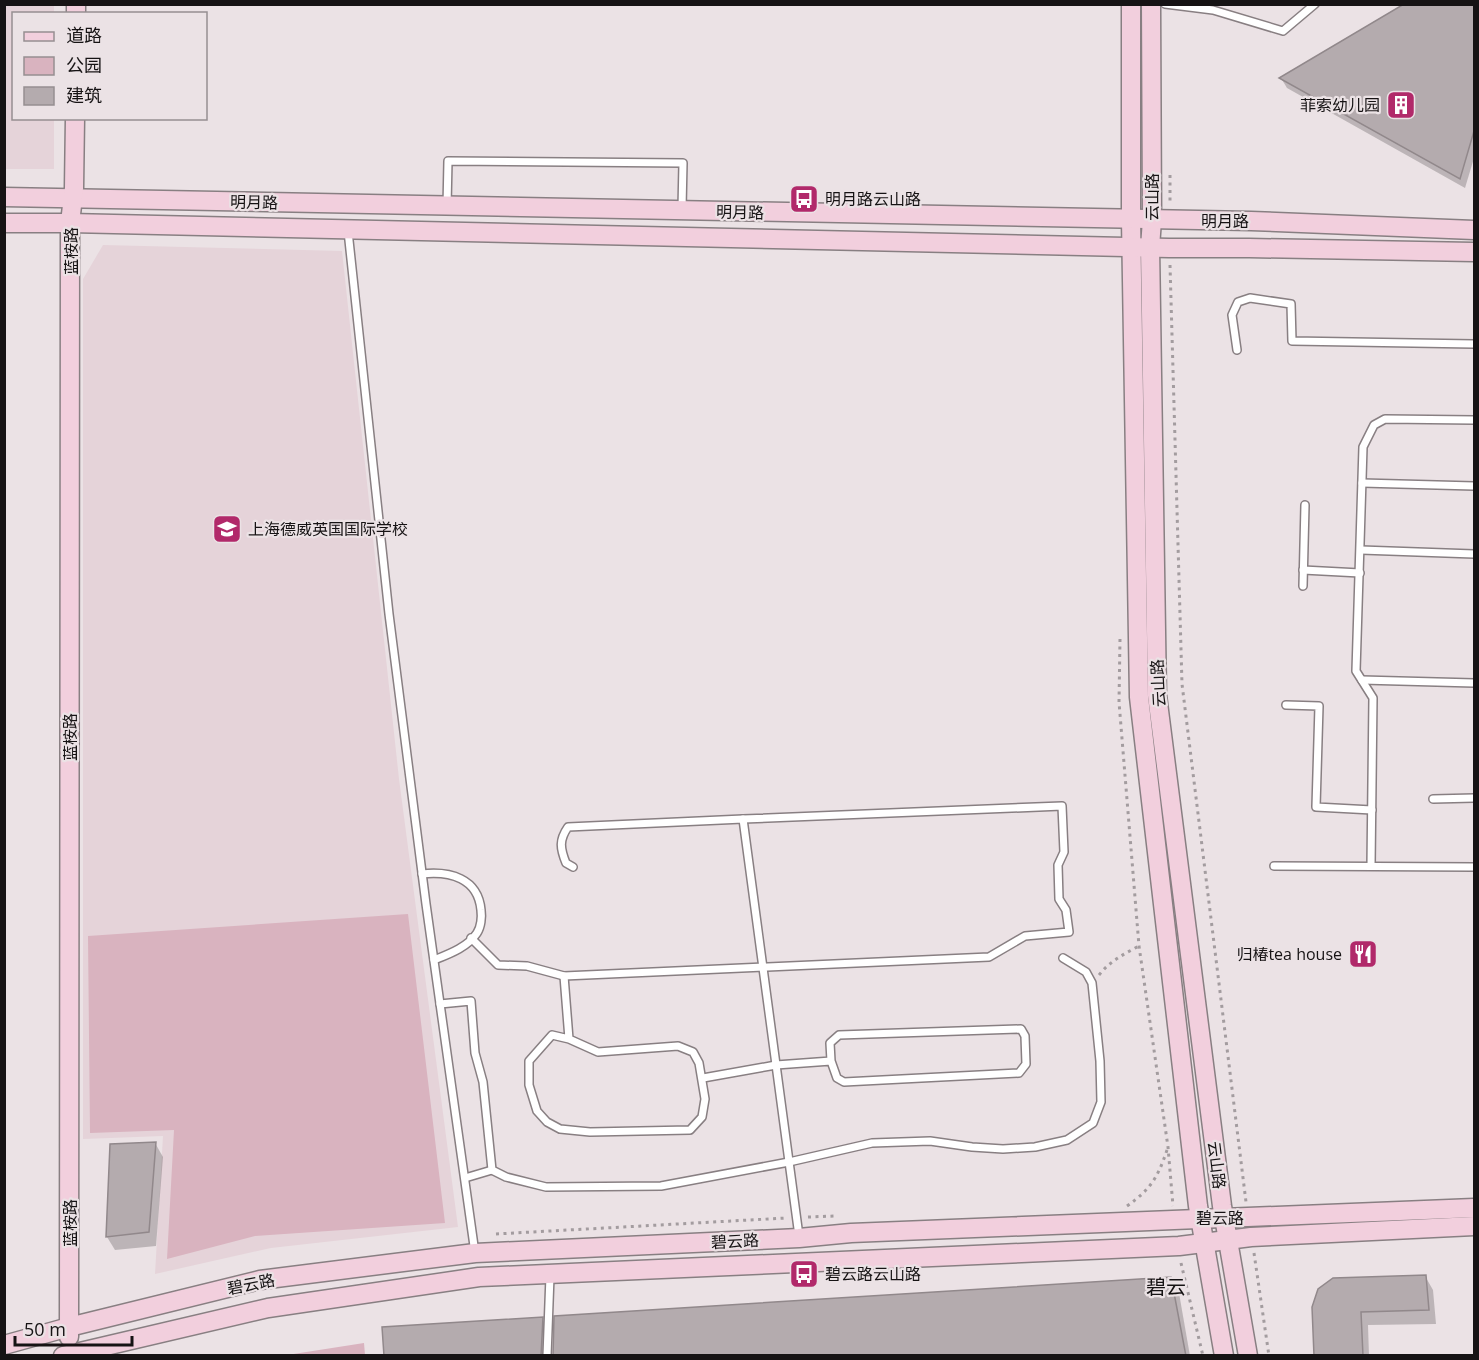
<svg xmlns="http://www.w3.org/2000/svg" width="1479" height="1360" viewBox="0 0 1479 1360" font-family="'Open Sans','Noto Sans SC',sans-serif">
<style>
.built{fill:#e5d3d9}
.green{fill:#d9b3bf}
.shadow{fill:#0003}
.building{fill:#b4abae;stroke:#91888b;stroke-width:1.5}
.lines{fill:none;stroke-linecap:round;stroke-linejoin:round}
.lane-casing{stroke:#887f82;stroke-width:10}
.secondary-casing{stroke:#887f82;stroke-width:21}
.path{stroke:#a39c9f;stroke-width:3;stroke-dasharray:3 4.5;stroke-linecap:butt}
.lane{stroke:#fff;stroke-width:7}
.secondary{stroke:#f2cfdd;stroke-width:18}
.labels{text-anchor:middle;stroke-width:4.5;stroke-linejoin:round;paint-order:stroke}
.poi-label{font-size:16px;fill:#161314;stroke:#ebe2e5;text-anchor:start}
.street-label{font-size:16px;fill:#161314;stroke:#ebe2e5}
.quarter-label{font-size:20px;fill:#161314;stroke:#ebe2e5}
</style>
<rect width="100%" height="100%" fill="#ebe2e5"/>
<g class="built">
<polygon points="4,5 54,5 54,13 14,14 14,118 54,119 54,169 5,169"/>
<polygon points="103,245 342,251 399,779 458,1227 271,1248 155,1274 163,1136 83,1139 83,279"/>
</g>
<g class="green">
<polygon points="408,914 445,1223 255,1236 167,1259 174,1130 90,1133 88,936"/>
<polygon points="364,1343 365,1355 287,1355"/>
</g>
<g class="shadow">
<polygon points="1407,4 1474,4 1474,158 1465,188 1287,88 1281,78"/>
<polygon points="155,1143 163,1157 156,1246 115,1250 107,1237"/>
<polygon points="1425,1276 1433,1290 1436,1324 1368,1325 1369,1356 1316,1356 1314,1307"/>
<polygon points="1171,1279 1179,1293 1190,1356 554,1356"/>
<polygon points="542,1319 550,1332 549,1356 386,1356"/>
</g>
<g class="building">
<polygon points="1404,4 1474,4 1474,131 1460,179 1279,78"/>
<polygon points="156,1142 149,1232 106,1237 110,1144"/>
<polygon points="1426,1275 1429,1310 1361,1312 1363,1356 1314,1356 1312,1307 1318,1289 1333,1278"/>
<polygon points="1171,1277 1186,1356 553,1356 554,1316"/>
<polygon points="543,1317 541,1356 384,1356 382,1327"/>
</g>
<g class="lines">
<g class="lane-casing">
<g id="lane">
<polyline points="1165,4 1213,10 1283,31 1315,4"/>
<polyline points="447,206 448,161 683,163 682,208"/>
<polyline points="348,231 389,614 426,904 475,1253"/>
<polyline points="1237,350 1232,315 1238,302 1250,298 1291,304 1292,341 1474,344"/>
<polyline points="1362,483 1474,486"/>
<polyline points="1361,550 1474,554"/>
<polyline points="1303,570 1360,573"/>
<polyline points="1303,586 1305,505"/>
<polyline points="1362,680 1474,683"/>
<polyline points="1286,705 1319,706 1316,807 1372,810"/>
<polyline points="1433,799 1474,798"/>
<polyline points="1274,866 1474,867"/>
<polyline points="1371,866 1373,698 1356,671 1363,447 1374,425 1385,419 1474,420"/>
<path d="M573 867 566 863C560 848 559 840 568 827L743 819 799 1236"/>
<path d="M422 874C450 871 478 878 481 910 482 917 481 927 477 933 468 947 449 954 434 960"/>
<polyline points="471,938 498,965 527,966 564,976 989,957 1025,936 1069,932 1066,910 1059,899 1058,865 1064,852 1062,806 743,819"/>
<polyline points="564,976 569,1039 598,1052 678,1046 693,1052 699,1063 705,1099 702,1117 690,1130 590,1132 560,1129 547,1122 537,1111 529,1085 529,1061 552,1035 569,1039"/>
<polyline points="440,1004 471,1001 475,1053 483,1082 492,1170 506,1177 546,1187 661,1186 789,1162 872,1143 930,1141 972,1147 1003,1149 1035,1147 1067,1140 1093,1123 1101,1102 1100,1061 1092,983 1086,972 1063,958"/>
<polyline points="703,1078 776,1065 831,1061 830,1043 839,1035 1021,1029 1025,1036 1026,1064 1019,1073 844,1082 837,1078 831,1061"/>
<polyline points="465,1178 492,1170"/>
<polyline points="547,1356 550,1276"/>
</g>
</g>
<g class="secondary-casing">
<g id="secondary">
<polyline points="1131,4 1131,220 1139,697 1198,1206 1224,1356"/>
<polyline points="1151,4 1152,220 1150,247 1157,695 1222,1206 1248,1356"/>
<polyline points="76,14 76,4"/>
<polyline points="4,197 1251,221 1474,230"/>
<polyline points="4,223 70,223 1169,248 1249,248 1474,252"/>
<polyline points="69,1337 70,223 74,188 75,118"/>
<path d="M4 1345 69 1327 260 1280 475 1253 799 1238 851 1233C1059 1224 1267 1218 1474 1208"/>
<polyline points="63,1356 268,1308 479,1277 1179,1246 1251,1237 1474,1226"/>
</g>
</g>
<g class="path">
<polyline points="1170,175 1170,205"/>
<polyline points="1170,265 1182,684 1246,1202"/>
<polyline points="1120,639 1119,702 1139,946 1168,1147 1173,1206"/>
<path d="M1099 975C1110 961 1124 954 1139 946"/>
<path d="M1127 1206C1151 1189 1158 1177 1167 1150"/>
<polyline points="808,1217 834,1216"/>
<polyline points="496,1234 786,1218"/>
<polyline points="1254,1253 1269,1356"/>
<polyline points="1181,1263 1203,1356"/>
</g>
<use href="#lane" class="lane"/>
<use href="#secondary" class="secondary"/>
</g>
<defs>
<g id="building-square" transform="scale(1.5)"><rect x="-9" y="-9" width="18" height="18" rx="4" fill="#b1296a" stroke="#ebe2e5"/><path d="M-4-6H4V6H1V3H-1V6H-4ZM-2.5-4.3h1.7v1.8h-1.7ZM.8-4.3h1.7v1.8H.8ZM-2.5-1h1.7V.8h-1.7ZM.8-1h1.7V.8H.8Z" fill="#fff"/></g>
<g id="bus-square" transform="scale(1.5)"><rect x="-9" y="-9" width="18" height="18" rx="4" fill="#b1296a" stroke="#ebe2e5"/><path d="M-5-6H5V4H4V6H2V4H-2V6H-4V4H-5ZM-3.5-4V0h7V-4ZM-3.5 1.2v1.5H-2V1.2ZM2 1.2v1.5H3.5V1.2Z" fill="#fff"/></g>
<g id="school-square" transform="scale(1.5)"><rect x="-9" y="-9" width="18" height="18" rx="4" fill="#b1296a" stroke="#ebe2e5"/><path d="M0-5L7-2L0 1L-7-2ZM-4 1L0 2.5L4 1V4Q0 6-4 4Z" fill="#fff"/></g>
<g id="restaurant-square" transform="scale(1.5)"><rect x="-9" y="-9" width="18" height="18" rx="4" fill="#b1296a" stroke="#ebe2e5"/><path d="M-5-6h1v4h1v-4h1v4h1v-4h1v5L-1.5 .5V6h-2V.5L-5-1ZM5-6V6H3V1.5H1.5Q1.5-4 5-6Z" fill="#fff"/></g>
</defs>
<g fill-rule="evenodd">
<use href="#building-square" x="1401" y="105"/>
<use href="#bus-square" x="804" y="199"/>
<use href="#school-square" x="227" y="529"/>
<use href="#restaurant-square" x="1363" y="954"/>
<use href="#bus-square" x="804" y="1274"/>
</g>
<g class="labels">
<g class="poi-label">
<text x="1380" y="111" text-anchor="end">菲索幼儿园</text>
<text x="825" y="205">明月路云山路</text>
<text x="248" y="535">上海德威英国国际学校</text>
<text x="1342" y="960" text-anchor="end">归椿tea house</text>
<text x="825" y="1280">碧云路云山路</text>
</g>
<g class="street-label">
<text transform="translate(1152 197) rotate(-90)" y="6">云山路</text>
<text transform="translate(254 202) rotate(1)" y="6">明月路</text>
<text transform="translate(740 212) rotate(1)" y="6">明月路</text>
<text x="1225" y="227">明月路</text>
<text transform="translate(71 251) rotate(-90)" y="6">蓝桉路</text>
<text transform="translate(1158 683) rotate(-93)" y="6">云山路</text>
<text transform="translate(70 737) rotate(-90)" y="6">蓝桉路</text>
<text transform="translate(1217 1165) rotate(83)" y="6">云山路</text>
<text x="1220" y="1224">碧云路</text>
<text transform="translate(70 1223) rotate(-90)" y="6">蓝桉路</text>
<text transform="translate(735 1241) rotate(-3)" y="6">碧云路</text>
<text transform="translate(251 1284) rotate(-11)" y="6">碧云路</text>
</g>
<g class="quarter-label">
<text x="1166" y="1294">碧云</text>
</g>
</g>
<rect width="1479" height="1360" fill="none" stroke="#161314" stroke-width="12"/>
<rect x="12" y="12" width="195" height="108" fill="#ebe2e5" stroke="#968f91" stroke-width="1.5"/>
<rect x="24" y="32" width="30" height="9" fill="#f2cfdd" stroke="#968f91" stroke-width="1.5"/>
<text x="66" y="42" font-size="18" fill="#161314">道路</text>
<rect x="24" y="57" width="30" height="18" fill="#d9b3bf" stroke="#968f91" stroke-width="1.5"/>
<text x="66" y="72" font-size="18" fill="#161314">公园</text>
<rect x="24" y="87" width="30" height="18" fill="#b4abae" stroke="#968f91" stroke-width="1.5"/>
<text x="66" y="102" font-size="18" fill="#161314">建筑</text>
<path d="M15 1336v9h117v-9" fill="none" stroke="#161314" stroke-width="3"/>
<text x="24" y="1336" font-size="18" fill="#161314" stroke="#ebe2e5" stroke-width="4.5" paint-order="stroke">50 m</text>
</svg>
